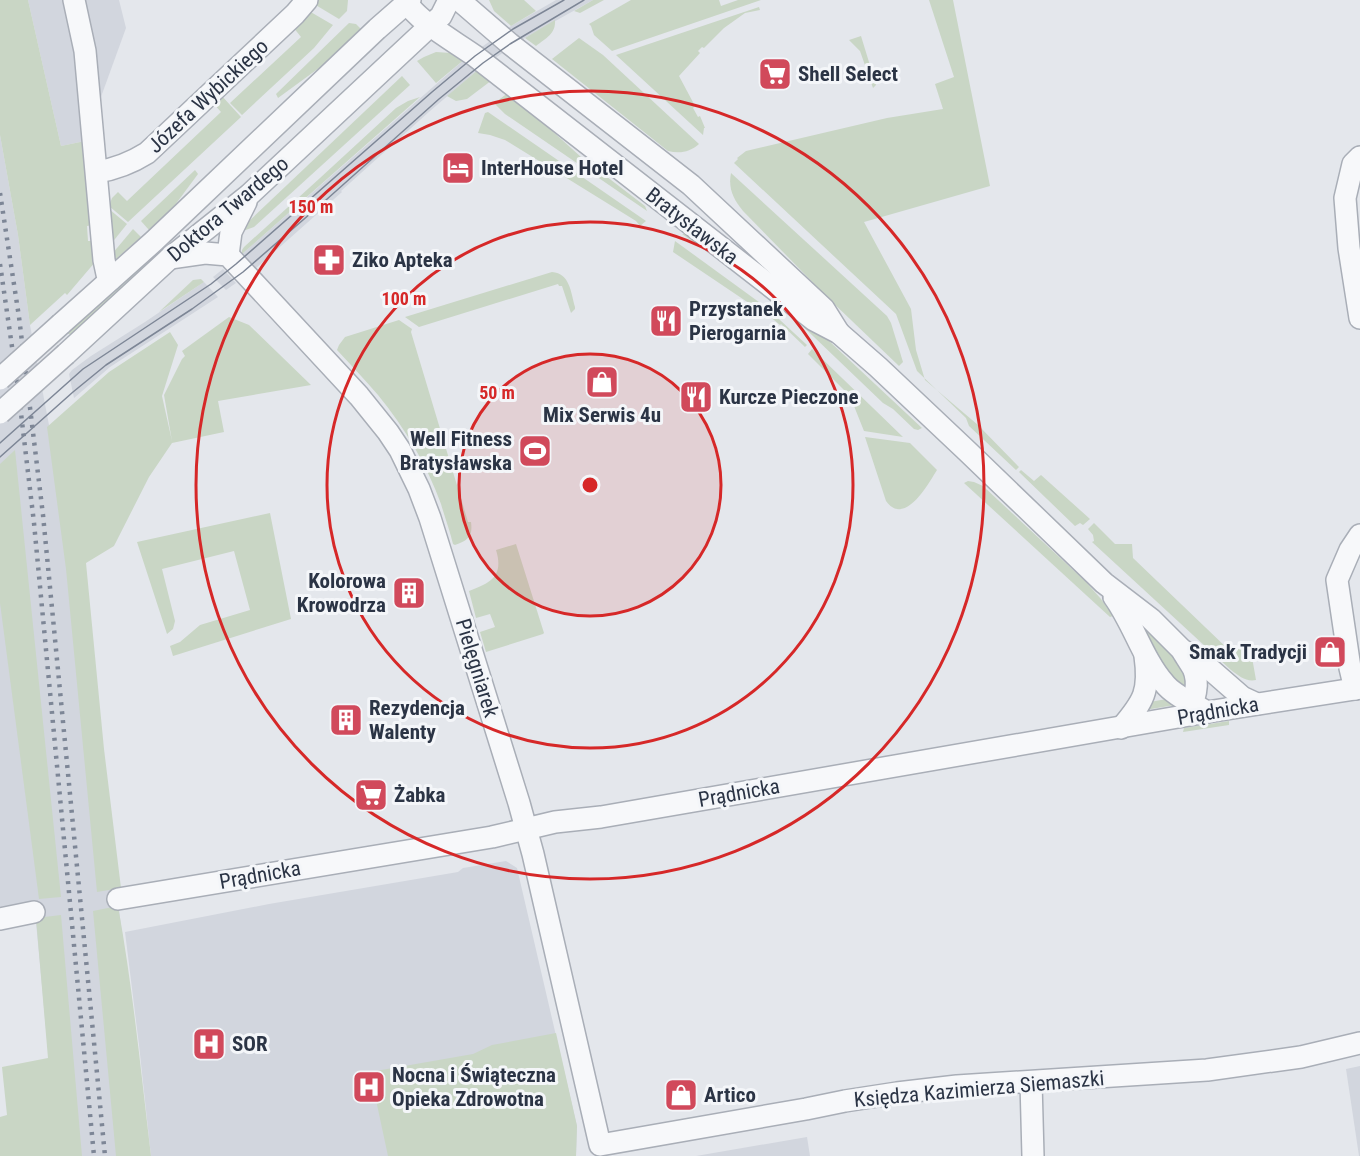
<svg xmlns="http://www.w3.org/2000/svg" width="1360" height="1156" viewBox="0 0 1360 1156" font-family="'Roboto Condensed',sans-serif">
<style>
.built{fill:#d2d6de}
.green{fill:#c9d6c5}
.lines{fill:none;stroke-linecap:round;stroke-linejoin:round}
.minor-casing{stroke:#a9aeb7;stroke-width:24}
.minor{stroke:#f7f8fa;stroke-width:21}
.tram{stroke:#7d8696;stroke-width:1.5}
.rail{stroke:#7d8696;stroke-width:4.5;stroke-dasharray:3 6;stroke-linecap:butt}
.minor-bridge-casing{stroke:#a9aeb7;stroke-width:24;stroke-linecap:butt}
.minor-bridge{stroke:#f7f8fa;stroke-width:21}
.ring{fill:none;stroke:#d62828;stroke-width:3}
.labels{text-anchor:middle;stroke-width:6;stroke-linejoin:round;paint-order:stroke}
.poi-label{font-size:21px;font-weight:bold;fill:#2b3445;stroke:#f4f6f9;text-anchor:start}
.street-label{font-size:21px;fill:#2b3445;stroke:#f4f6f9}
.centre{fill:#d62828;stroke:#f4f6f9;stroke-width:3}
.ring-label{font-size:18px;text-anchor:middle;font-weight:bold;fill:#d62828;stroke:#f4f6f9;stroke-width:6;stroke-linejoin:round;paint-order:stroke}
</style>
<rect width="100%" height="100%" fill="#e4e7ec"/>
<g class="built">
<polygon points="28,0 119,0 126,28 85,141 61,146"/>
<polygon points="556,0 593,0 525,38 479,69 430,111 341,191 342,192 255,269 242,254 465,59 511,26"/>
<polygon points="0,135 18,235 30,325 71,541 122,933 149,1156 58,1156 34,901 0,908"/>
<polygon points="223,269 236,283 226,290 213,277"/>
<polygon points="204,282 218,297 110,367 74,398 69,374 72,370 91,356 145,322"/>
<polygon points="506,861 517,868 577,1126 576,1156 151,1156 139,1045 125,932 269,904 458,872 463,868"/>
<polygon points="1360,1066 1360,1156 1359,1156 1346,1069"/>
<polygon points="807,1137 810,1156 696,1156"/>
</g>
<g class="green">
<polygon points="0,0 28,0 61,146 85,141 93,225 87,226 88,241 94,241 96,261 67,295 65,293 30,325 18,235 0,135"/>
<polygon points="317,0 348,0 347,11 339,19 314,4"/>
<polygon points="489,0 524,0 536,11 511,26 494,11"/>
<polygon points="593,0 604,0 580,13 574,11"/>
<polygon points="631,0 719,0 721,6 738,0 761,0 612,51 594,35 591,26 589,24"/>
<polygon points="929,0 953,0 990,186 864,222 911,309 916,350 925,380 978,425 1019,467 1016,470 969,426 966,418 917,371 896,314 734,163 738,159 737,158 746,151 887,118 943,109 935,84 954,77"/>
<polygon points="759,7 760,10 745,13 724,28 704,48 702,47 698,51 700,53 679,76 695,106 693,108 698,117 700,116 705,128 704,128 703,135 616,55"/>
<polygon points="309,11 333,25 314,48 242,115 230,103 301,37 293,27"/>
<path d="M555 20C556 34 546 38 536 46L525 38Z"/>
<polygon points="349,23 356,24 363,31 321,69 319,68 278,98 276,94"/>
<polygon points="861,36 876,85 873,88 860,51 849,40"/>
<path d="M579 38 603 55 699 144C690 152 680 154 668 151L552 59Z"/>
<polygon points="436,52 451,53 465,59 436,83 417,61 424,57"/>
<polygon points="479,69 492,80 467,99 456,101 447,96"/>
<polygon points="402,76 410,85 254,227 240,232 247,223"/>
<polygon points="509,92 581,157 645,206 647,211 505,114 495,104 496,102"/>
<polygon points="221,95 241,117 128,222 109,206 112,198 118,192 127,201 221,112 213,103"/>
<polygon points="420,97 242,254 242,250 244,247 320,178 396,108 408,101"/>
<polygon points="488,112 646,221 640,226 636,221 505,140 490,135 478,133 485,113"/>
<polygon points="195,170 198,174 175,205 149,230 141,221"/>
<path d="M731 173 887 316 891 323 903 362 899 366 828 298 743 211C733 199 728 188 731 173Z"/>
<polygon points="109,209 127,224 111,244"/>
<polygon points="133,229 141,237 116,259 112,254"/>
<polygon points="682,234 687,234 795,314 828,340 922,428 918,430 914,429 893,409 883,403 790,314 739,274"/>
<polygon points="675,241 767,308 807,345 805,347 781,324 780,325 774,320 673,252"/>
<polygon points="156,251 161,255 71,336 67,332"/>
<path d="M552 272C570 273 571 293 575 307V309L571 313 562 286H559L558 284 419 327 405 317Z"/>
<polygon points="201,279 204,282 159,312 193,280"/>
<polygon points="229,317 249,325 311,385 218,401 224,432 172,443 149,477 114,546 86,563 104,749 121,888 97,892 66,569 47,427 109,372 170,332 178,345 162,396 172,441 164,395 182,359 185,356 182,351"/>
<path d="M399 320 412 329 411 332 468 522H471C473 537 468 540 455 545L453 544C450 531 445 518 441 504 427 465 405 428 378 395 365 380 351 365 337 350L339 345 345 337Z"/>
<polygon points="812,349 903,437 864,431 850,396 808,354"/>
<path d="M865 437 910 443 937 470C928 484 905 527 886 501Z"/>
<polygon points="15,450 61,897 39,899 0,603 0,464"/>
<polygon points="1021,470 1034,481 1041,475 1090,519 1083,525 1080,523 1075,526 1019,472"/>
<polygon points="968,481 974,482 983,486 1086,582 1101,599 1113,616 1110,617 964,483"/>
<polygon points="270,513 291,619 173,656 170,646 180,642 200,625 250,610 234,551 162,569 175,621 173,629 167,634 137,542"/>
<path d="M1094 523 1115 544H1132L1133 558 1229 650 1250 646 1256 680C1246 682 1239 676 1231 670L1092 542 1094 541 1093 535 1088 529Z"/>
<path d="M516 544 544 633 543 634 486 652 480 632 495 627 490 614 476 618 469 591C491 583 504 576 496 550Z"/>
<polygon points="1144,627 1180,660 1189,685 1178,687 1173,683 1143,629"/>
<polygon points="1172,698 1181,704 1145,710 1150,702"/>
<polygon points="1229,721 1229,725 1183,732 1184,728"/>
<path d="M118 906C133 989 141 1073 151 1156H116L93 911Z"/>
<polygon points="61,915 82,1156 0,1156 0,1117 7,1115 2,1067 48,1058 36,918"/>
<polygon points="556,1033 577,1126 576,1156 388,1156 370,1072 473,1054 492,1045"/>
</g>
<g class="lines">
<g class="minor-casing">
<g id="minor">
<polyline points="74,0 85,51 104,260 107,274 110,280"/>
<path d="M405 0C417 21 454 41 475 56L814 320 839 333 878 367 967 451 1104 583 1151 619 1181 649 1203 663 1242 697 1257 704"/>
<polyline points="459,0 510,44 691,185 824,309 839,333"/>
<polyline points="1360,157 1353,164 1345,198 1349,248 1360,318"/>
<path d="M97 172C116 169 131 163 147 153L295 14 307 0"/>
<polyline points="228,255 231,232 246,202"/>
<polyline points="170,258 205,253 228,255 359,396 388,432 400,450 419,489 430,518 519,803 533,854 600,1145 806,1109 845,1101 897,1093 957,1086 1207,1070 1301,1057 1360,1043"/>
<polyline points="61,324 154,241 377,29 410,0"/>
<polyline points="66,354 170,258 249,195 431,25 441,16 449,0"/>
<path d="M1114 597C1133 623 1143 659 1164 683 1173 695 1194 704 1207 712"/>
<path d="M1183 652C1186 657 1190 663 1193 668 1200 683 1195 702 1186 714"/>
<polyline points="1355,689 1350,668 1337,580 1350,550 1360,535"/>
<path d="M1121 728C1144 701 1150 691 1145 656"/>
<polyline points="118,899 492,837 555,822 601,817 1207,712 1360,688"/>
<polyline points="0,919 34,912"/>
<polyline points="1031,1082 1033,1156"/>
</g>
</g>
<use href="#minor" class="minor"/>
<g class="tram">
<polyline points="0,443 83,369 211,284 236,264 432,92 475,56 513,29 564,0"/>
<polyline points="0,457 73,392 106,365 192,309 243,272 326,200 439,99 483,63 510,44 584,0"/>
</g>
<g class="rail">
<polyline points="0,193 19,317 43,515 105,1156"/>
<polyline points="0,264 18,388 34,523 94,1156"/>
</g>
<g class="minor-bridge-casing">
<g id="minor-bridge">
<polyline points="0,379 61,324"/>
<polyline points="0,413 66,354"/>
</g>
</g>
<use href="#minor-bridge" class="minor-bridge"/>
</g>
<circle cx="590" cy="485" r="131" fill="#d62828" fill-opacity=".12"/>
<g class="ring">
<circle cx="590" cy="485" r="131"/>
<circle cx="590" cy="485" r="263"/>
<circle cx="590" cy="485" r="394"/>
</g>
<defs>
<g id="supermarket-square" transform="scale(1.725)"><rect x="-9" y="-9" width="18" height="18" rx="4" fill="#d1495b" stroke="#f4f6f9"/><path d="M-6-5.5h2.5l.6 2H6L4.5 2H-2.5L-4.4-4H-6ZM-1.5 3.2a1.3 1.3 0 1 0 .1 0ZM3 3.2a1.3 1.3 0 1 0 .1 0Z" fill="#fff"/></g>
<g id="hotel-square" transform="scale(1.725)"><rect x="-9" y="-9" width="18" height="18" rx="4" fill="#d1495b" stroke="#f4f6f9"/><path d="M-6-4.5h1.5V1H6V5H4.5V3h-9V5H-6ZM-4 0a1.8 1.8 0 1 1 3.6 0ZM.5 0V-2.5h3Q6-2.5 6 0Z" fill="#fff"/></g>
<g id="pharmacy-square" transform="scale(1.725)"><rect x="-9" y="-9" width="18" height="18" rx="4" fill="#d1495b" stroke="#f4f6f9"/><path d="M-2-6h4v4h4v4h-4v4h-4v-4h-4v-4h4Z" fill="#fff"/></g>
<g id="restaurant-square" transform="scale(1.725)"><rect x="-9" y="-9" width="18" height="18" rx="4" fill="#d1495b" stroke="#f4f6f9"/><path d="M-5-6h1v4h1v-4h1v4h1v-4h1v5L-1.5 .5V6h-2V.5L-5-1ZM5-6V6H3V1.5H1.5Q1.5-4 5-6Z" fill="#fff"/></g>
<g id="shop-square" transform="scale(1.725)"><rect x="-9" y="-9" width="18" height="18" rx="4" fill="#d1495b" stroke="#f4f6f9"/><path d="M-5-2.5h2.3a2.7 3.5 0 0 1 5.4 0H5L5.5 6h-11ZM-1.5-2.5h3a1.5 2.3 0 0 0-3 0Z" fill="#fff"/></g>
<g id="stadium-square" transform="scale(1.725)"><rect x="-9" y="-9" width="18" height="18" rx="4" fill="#d1495b" stroke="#f4f6f9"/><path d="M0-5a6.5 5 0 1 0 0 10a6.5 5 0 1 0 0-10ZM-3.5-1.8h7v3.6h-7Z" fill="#fff"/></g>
<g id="building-square" transform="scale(1.725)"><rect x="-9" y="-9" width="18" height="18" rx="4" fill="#d1495b" stroke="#f4f6f9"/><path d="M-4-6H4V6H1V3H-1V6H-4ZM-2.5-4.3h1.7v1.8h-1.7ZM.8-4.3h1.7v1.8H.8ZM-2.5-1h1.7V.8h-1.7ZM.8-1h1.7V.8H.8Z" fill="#fff"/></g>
<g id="hospital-square" transform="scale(1.725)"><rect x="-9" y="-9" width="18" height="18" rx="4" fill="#d1495b" stroke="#f4f6f9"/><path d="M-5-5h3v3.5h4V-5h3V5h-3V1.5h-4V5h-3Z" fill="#fff"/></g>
</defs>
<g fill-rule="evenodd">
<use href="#supermarket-square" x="775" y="74"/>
<use href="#hotel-square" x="458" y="168"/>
<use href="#pharmacy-square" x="329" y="260"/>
<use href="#restaurant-square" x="666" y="321"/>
<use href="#shop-square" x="602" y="382"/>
<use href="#restaurant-square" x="696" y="397"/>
<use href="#stadium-square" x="535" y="451"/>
<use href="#building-square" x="409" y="593"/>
<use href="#shop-square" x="1330" y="652"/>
<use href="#building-square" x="346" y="720"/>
<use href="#supermarket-square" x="371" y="795"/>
<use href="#hospital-square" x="209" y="1044"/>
<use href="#hospital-square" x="369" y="1087"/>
<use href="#shop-square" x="681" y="1095"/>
</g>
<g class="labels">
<g class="poi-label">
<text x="798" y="81">Shell Select</text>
<text x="481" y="175">InterHouse Hotel</text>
<text x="352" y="267">Ziko Apteka</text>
<text x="689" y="316">Przystanek<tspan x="689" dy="24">Pierogarnia</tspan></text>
<text x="719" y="404">Kurcze Pieczone</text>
<text x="602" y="422" text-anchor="middle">Mix Serwis 4u</text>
<text x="512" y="446" text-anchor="end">Well Fitness<tspan x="512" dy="24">Bratysławska</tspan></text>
<text x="386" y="588" text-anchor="end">Kolorowa<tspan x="386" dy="24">Krowodrza</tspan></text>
<text x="1307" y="659" text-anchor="end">Smak Tradycji</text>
<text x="369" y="715">Rezydencja<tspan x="369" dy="24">Walenty</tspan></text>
<text x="394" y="802">Żabka</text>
<text x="232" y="1051">SOR</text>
<text x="392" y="1082">Nocna i Świąteczna<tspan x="392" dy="24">Opieka Zdrowotna</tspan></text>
<text x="704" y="1102">Artico</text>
</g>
<g class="street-label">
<text transform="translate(208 96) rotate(-43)" y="7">Józefa Wybickiego</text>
<text transform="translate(228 209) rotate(-40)" y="7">Doktora Twardego</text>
<text transform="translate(692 226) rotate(38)" y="7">Bratysławska</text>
<text transform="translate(477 668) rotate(73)" y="7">Pielęgniarek</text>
<text transform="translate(1218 711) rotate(-10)" y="7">Prądnicka</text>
<text transform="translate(739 793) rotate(-10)" y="7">Prądnicka</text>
<text transform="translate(260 875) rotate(-10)" y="7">Prądnicka</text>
<text transform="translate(979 1089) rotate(-5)" y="7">Księdza Kazimierza Siemaszki</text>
</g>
</g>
<circle cx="590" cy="485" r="9" class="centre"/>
<g class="ring-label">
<text x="311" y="213">150 m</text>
<text x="404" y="305">100 m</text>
<text x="497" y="399">50 m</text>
</g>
</svg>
